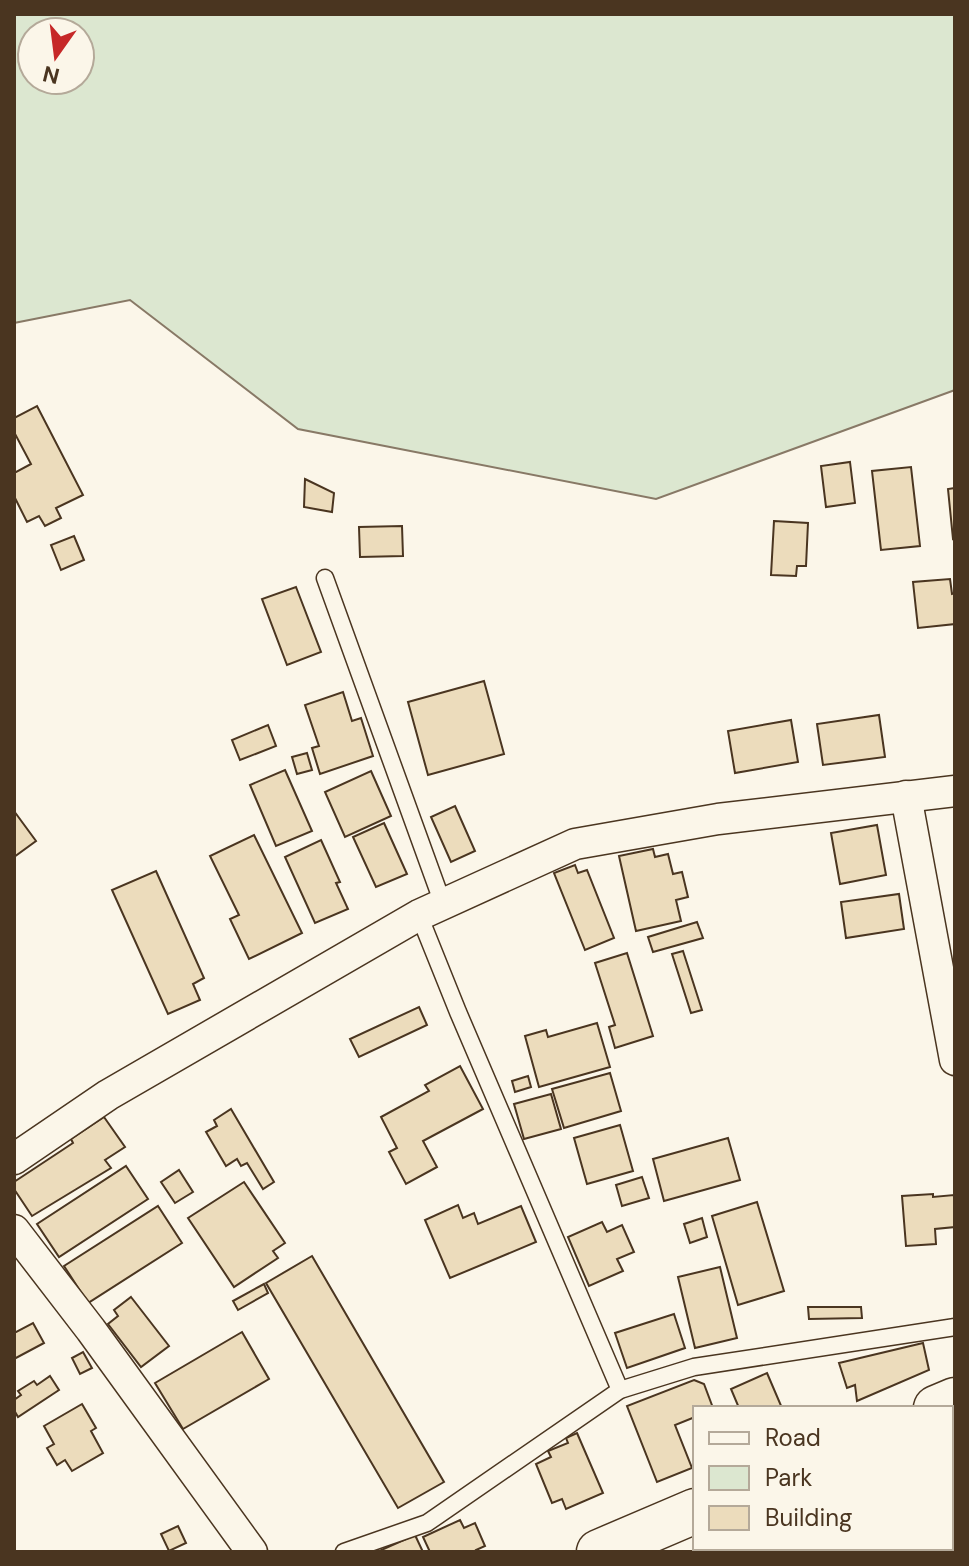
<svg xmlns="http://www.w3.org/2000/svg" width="969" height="1566" viewBox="0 0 969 1566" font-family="'DM Sans',sans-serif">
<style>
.green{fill:#dce7d0;stroke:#887966;stroke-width:2;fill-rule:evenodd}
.building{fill:#ecdcbc;stroke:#4a3520;stroke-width:2}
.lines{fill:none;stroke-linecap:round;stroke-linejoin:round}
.service-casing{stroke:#4a3520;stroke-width:19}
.minor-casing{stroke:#4a3520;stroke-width:33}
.trunk-casing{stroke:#4a3520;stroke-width:47}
.service{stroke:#fbf6e9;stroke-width:16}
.minor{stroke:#fbf6e9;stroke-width:30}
.trunk{stroke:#fbf6e9;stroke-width:44}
</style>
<rect width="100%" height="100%" fill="#fbf6e9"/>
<path class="green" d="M14 14H955V390L656 499 298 429 130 300 14 323ZM32 32H80V80H32Z"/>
<g class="building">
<polygon points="37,406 83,495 56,508 61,518 45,526 39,516 27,522 14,496 14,473 31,464 14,432 14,418"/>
<polygon points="850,462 855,503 826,507 821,466"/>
<polygon points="911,467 920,546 881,550 872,471"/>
<polygon points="305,479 334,493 332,512 304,507"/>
<polygon points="955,488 955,538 953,539 948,489"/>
<polygon points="774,521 808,523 806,566 797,566 796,576 771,575"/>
<polygon points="402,526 403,556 360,557 359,527"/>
<polygon points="74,536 84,560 61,570 51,545"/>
<polygon points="950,579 952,594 955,593 955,624 918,628 913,582"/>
<polygon points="296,587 321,652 287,665 262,599"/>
<polygon points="484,681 504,754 428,775 408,702"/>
<polygon points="343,692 352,721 361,718 373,756 320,774 312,748 319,746 305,705"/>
<polygon points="879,715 885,757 823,765 817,724"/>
<polygon points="791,720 798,762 735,773 728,731"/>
<polygon points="268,725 276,746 240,760 232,740"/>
<polygon points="307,753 312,770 297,774 292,757"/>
<polygon points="285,770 312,831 276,846 250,785"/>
<polygon points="371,771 391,816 345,837 325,792"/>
<polygon points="455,806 475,851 451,862 431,817"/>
<polygon points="14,811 36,841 14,857"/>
<polygon points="384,823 407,874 376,887 353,837"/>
<polygon points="877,825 886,875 840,884 831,833"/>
<polygon points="254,835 302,933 249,959 230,919 239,915 210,856"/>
<polygon points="321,840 340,882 336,883 348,909 315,923 285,857"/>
<polygon points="653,849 655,857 668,854 673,874 682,872 688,897 676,900 681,921 636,931 619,856"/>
<polygon points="575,865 578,873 587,870 614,938 585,950 554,873"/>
<polygon points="156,871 204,978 193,984 200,1000 168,1014 112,890"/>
<polygon points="899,894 904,929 846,938 841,902"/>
<polygon points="697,922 703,938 653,952 648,937"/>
<polygon points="683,951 702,1010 691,1013 672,954"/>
<polygon points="627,953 653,1036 615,1048 609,1027 615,1025 595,963"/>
<polygon points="419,1007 427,1025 359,1057 350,1039"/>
<polygon points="597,1023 610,1067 539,1087 525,1036 546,1030 548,1037"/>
<polygon points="460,1066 483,1109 423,1141 437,1167 406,1184 389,1152 397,1148 381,1117 429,1091 425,1085"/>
<polygon points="610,1073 621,1111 564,1128 552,1089"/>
<polygon points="528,1076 531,1087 515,1092 512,1081"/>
<polygon points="551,1094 561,1129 524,1139 514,1104"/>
<polygon points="231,1109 274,1182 263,1189 247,1163 241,1166 237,1159 226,1166 206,1132 217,1126 214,1120"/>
<polygon points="104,1117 125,1147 105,1160 111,1168 32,1216 14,1189 14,1182 73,1143 71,1139"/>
<polygon points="620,1125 633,1171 587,1184 574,1138"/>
<polygon points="728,1138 740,1180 664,1201 653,1159"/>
<polygon points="126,1166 148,1199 59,1257 37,1224"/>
<polygon points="179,1170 193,1192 175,1203 161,1182"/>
<polygon points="642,1177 649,1198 622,1206 616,1185"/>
<polygon points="244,1182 285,1243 273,1251 278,1258 234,1287 188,1218"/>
<polygon points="933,1194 933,1197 954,1195 955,1227 935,1229 936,1244 906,1246 902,1196"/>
<polygon points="757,1202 784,1291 738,1305 712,1216"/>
<polygon points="458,1205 463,1218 474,1213 478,1224 521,1206 536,1242 450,1278 425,1220"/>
<polygon points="158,1206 182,1243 88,1303 64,1266"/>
<polygon points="702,1218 707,1237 690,1243 684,1224"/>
<polygon points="602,1222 607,1232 622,1225 634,1252 617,1259 623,1271 589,1286 568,1237"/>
<polygon points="312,1256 444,1482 398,1508 266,1283"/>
<polygon points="720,1267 737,1338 695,1348 678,1277"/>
<polygon points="264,1284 268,1293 238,1310 233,1301"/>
<polygon points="131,1297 169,1346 141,1367 108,1324 118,1316 114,1310"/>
<polygon points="808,1307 861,1307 862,1318 809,1319"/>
<polygon points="674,1314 685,1348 627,1368 615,1333"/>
<polygon points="33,1323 44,1343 14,1359 14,1333"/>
<polygon points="242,1332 269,1379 183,1429 155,1383"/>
<polygon points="923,1343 929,1370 857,1401 855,1385 847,1388 839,1363"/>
<polygon points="83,1352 92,1368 80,1374 72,1358"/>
<polygon points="767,1373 782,1408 739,1408 731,1389"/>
<polygon points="50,1376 59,1390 18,1417 14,1410 14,1400 21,1395 18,1391 34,1381 37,1385"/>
<polygon points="694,1380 704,1384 713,1408 695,1408 695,1417 675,1425 692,1468 657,1482 627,1406"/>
<polygon points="82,1404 96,1428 91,1431 103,1453 72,1471 65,1460 57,1465 47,1448 54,1444 44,1426"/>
<polygon points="577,1433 603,1493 566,1509 562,1499 552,1503 536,1464 551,1457 548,1451 568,1443 566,1438"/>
<polygon points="955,1488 955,1552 910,1552 909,1548 951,1548 951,1489"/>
<polygon points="460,1520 464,1528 475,1523 485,1546 476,1550 477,1552 430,1552 423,1537"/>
<polygon points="178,1526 186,1543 169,1551 161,1534"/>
<polygon points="415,1535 423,1552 380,1552 379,1551"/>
</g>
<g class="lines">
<g class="service-casing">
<g id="service">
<polyline points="325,578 443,904"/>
<polyline points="419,915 458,1012 620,1390"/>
<polyline points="344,1552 427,1523 620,1390 694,1367 955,1327"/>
</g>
</g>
<g class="minor-casing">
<g id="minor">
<polyline points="906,796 955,1060"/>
<polyline points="14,1159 108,1095 419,915 575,844 718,819 955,791"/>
<polyline points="14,1230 91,1330 252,1552"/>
</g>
</g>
<g class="trunk-casing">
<g id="trunk">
<polyline points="936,1408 955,1400"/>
<polyline points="599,1552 695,1511"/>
</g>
</g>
<use href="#service" class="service"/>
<use href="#minor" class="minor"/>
<use href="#trunk" class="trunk"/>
</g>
<rect width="969" height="1566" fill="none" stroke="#4a3520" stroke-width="32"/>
<rect x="693" y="1406" width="260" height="144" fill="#fbf6e9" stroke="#b4a999" stroke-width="2"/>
<rect x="709" y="1432" width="40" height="12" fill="#fbf6e9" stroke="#b4a999" stroke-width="2"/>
<text x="765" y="1446" font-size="24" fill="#4a3520">Road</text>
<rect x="709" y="1466" width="40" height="24" fill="#dce7d0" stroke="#b4a999" stroke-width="2"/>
<text x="765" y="1486" font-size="24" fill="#4a3520">Park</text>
<rect x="709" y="1506" width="40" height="24" fill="#ecdcbc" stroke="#b4a999" stroke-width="2"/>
<text x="765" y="1526" font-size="24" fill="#4a3520">Building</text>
<g transform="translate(56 56) rotate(194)"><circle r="38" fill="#fbf6e9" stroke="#b4a999" stroke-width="2"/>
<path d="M0-6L14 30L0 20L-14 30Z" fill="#c62828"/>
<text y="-12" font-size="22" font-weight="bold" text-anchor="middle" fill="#4a3520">N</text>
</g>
</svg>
